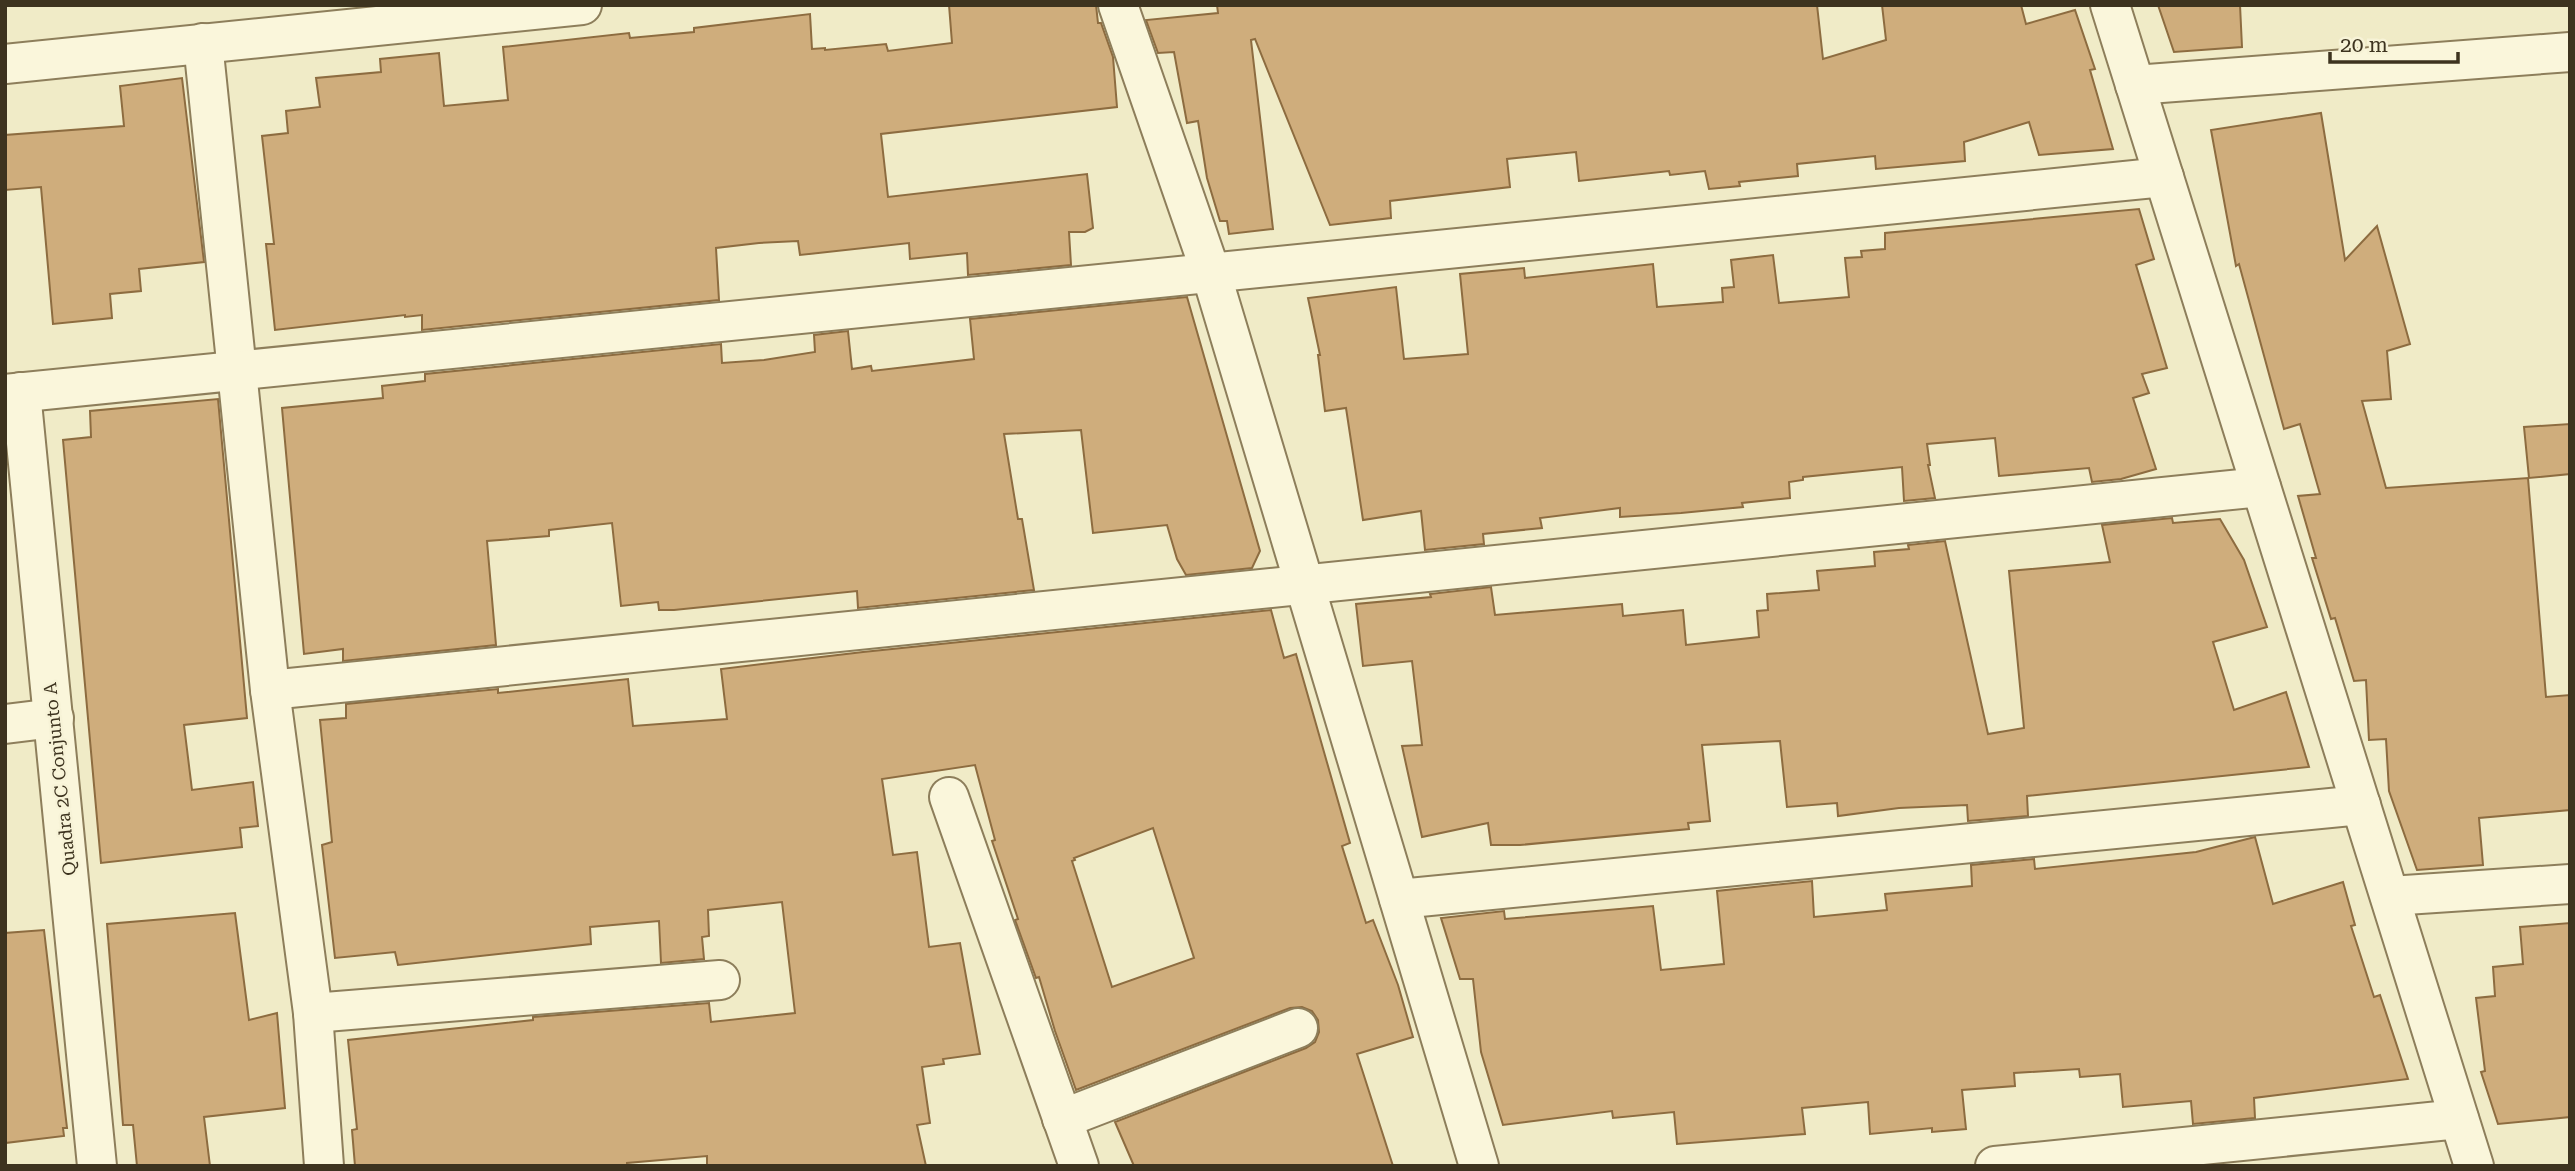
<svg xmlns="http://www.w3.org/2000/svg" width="2575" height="1171" viewBox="0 0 2575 1171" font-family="'Roboto Serif',serif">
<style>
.building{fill:#cfad7c;stroke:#8d6c40;stroke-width:2;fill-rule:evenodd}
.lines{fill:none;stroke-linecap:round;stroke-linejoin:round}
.minor-casing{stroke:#8d7e5b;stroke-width:42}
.minor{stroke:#faf6db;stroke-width:38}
.labels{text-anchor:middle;stroke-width:5;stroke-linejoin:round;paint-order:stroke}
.street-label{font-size:18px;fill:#3d331f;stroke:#f7f3d7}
</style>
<rect width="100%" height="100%" fill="#f0ebc7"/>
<g class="building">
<polygon points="949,5 1096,5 1098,23 1101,23 1113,57 1117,107 881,134 888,197 1087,174 1093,228 1085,232 1069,232 1071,265 968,275 967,253 910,259 909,243 800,255 798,241 759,243 716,248 719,300 422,330 422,315 405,317 405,315 275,330 266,244 274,244 262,136 288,133 286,111 320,107 316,78 381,72 380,59 439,53 444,106 508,100 503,47 629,33 630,38 694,32 694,28 810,14 812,49 825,48 825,50 886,44 888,51 952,43"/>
<polygon points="1217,5 1817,5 1823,59 1886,40 1882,5 2021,5 2026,24 2075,10 2095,69 2090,70 2113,149 2039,155 2029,122 1964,142 1965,161 1876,169 1875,156 1797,164 1798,176 1739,182 1740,186 1709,189 1705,171 1670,175 1669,171 1579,181 1576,152 1507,159 1510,187 1390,201 1391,218 1330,225 1255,39 1251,40 1273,229 1229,234 1227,221 1220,221 1207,178 1198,121 1187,123 1174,52 1158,53 1146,20 1218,13"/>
<polygon points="2158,5 2240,5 2242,47 2174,52"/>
<polygon points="182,78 204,262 139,269 141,291 110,294 112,318 53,324 41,187 5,190 5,135 124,126 120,86"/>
<polygon points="2321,113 2345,260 2377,226 2410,344 2387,351 2391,399 2362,401 2386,488 2528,478 2546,697 2570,695 2570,810 2479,818 2483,865 2417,870 2389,791 2386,739 2369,740 2366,680 2354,681 2335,618 2331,619 2312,558 2316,558 2298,496 2320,494 2300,424 2284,429 2239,264 2236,266 2211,130"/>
<polygon points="2139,209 2154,259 2136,265 2167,368 2142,374 2149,393 2133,398 2156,469 2121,479 2092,482 2089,468 1999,476 1995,438 1927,444 1930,465 1928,465 1935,498 1904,501 1902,467 1803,477 1803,480 1789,482 1790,498 1742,503 1743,507 1681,513 1620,517 1620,508 1540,518 1542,528 1483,534 1484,544 1425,550 1421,511 1363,520 1346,408 1325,411 1318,355 1320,355 1308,298 1396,287 1404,359 1468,354 1460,274 1524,268 1525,278 1653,264 1657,307 1723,302 1722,288 1734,287 1731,260 1773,255 1779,303 1849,297 1845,258 1862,257 1861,251 1885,249 1885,233"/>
<polygon points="1187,297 1260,551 1252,568 1186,575 1177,559 1167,525 1093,533 1081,430 1004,434 1018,519 1022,519 1034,590 858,608 857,591 674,610 659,610 658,602 621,606 612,523 549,530 549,536 487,541 496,645 343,661 343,649 304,654 282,408 383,398 382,386 425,381 425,374 721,344 722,363 764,360 815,352 814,335 848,331 852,369 871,366 872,371 974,359 970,319"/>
<polygon points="218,399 247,718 184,725 192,790 253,782 258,826 240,828 242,847 101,863 63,440 91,437 90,411"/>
<polygon points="2570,424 2570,474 2529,478 2524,427"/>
<polygon points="2172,518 2173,523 2220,519 2244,560 2267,627 2213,642 2234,710 2286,692 2309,767 2027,796 2028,816 1968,821 1967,805 1899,808 1838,816 1837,803 1787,807 1780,741 1702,745 1710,821 1688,823 1689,829 1520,845 1491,845 1488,823 1422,837 1402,746 1422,745 1412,661 1363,666 1356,604 1431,597 1430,594 1491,587 1495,615 1622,604 1623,616 1683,610 1686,645 1759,637 1757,611 1768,610 1767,594 1819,590 1817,571 1875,566 1874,552 1909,549 1908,545 1945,541 1988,734 2024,728 2009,571 2110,562 2102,525"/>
<path d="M1271 610 1284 658 1296 654 1350 843 1342 846 1366 923 1373 920 1398 985 1413 1037 1357 1054 1393 1166H1134L1115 1122 1306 1048 1315 1042 1319 1032 1318 1020 1312 1011 1302 1007 1290 1008 1076 1090 1055 1031 1039 977 1036 978 1015 920 1018 919 992 841 995 840 975 765 882 779 893 855 917 852 929 947 960 943 980 1054 943 1059 944 1064 922 1067 930 1123 917 1125 926 1166H707V1156L627 1163V1166H355L352 1130 357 1129 348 1040 533 1020V1017L709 1003 711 1022 795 1013 782 902 708 910 709 936 702 937 704 959 661 963 659 921 590 927 591 944 398 965 395 952 335 958 322 845 332 842 320 720 346 718V704L498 689V693L628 679 633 726 727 719 721 669 863 652ZM1153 828 1194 958 1112 987 1072 861 1075 860 1074 858Z"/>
<polygon points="2255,837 2273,904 2343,882 2355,925 2351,926 2374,997 2380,995 2408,1079 2254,1098 2255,1118 2193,1124 2191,1101 2123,1107 2120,1074 2080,1077 2079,1069 2014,1073 2015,1086 1962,1090 1966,1129 1932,1132 1932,1128 1870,1134 1868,1102 1802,1108 1805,1134 1677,1144 1674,1112 1613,1118 1612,1111 1503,1125 1481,1052 1473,979 1460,979 1441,918 1504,911 1505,919 1653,906 1661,970 1724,964 1717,891 1812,881 1814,917 1887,910 1885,894 1972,886 1971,865 2034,859 2035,869 2196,852"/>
<polygon points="235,913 249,1020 277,1013 285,1108 204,1117 210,1166 137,1166 133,1125 123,1125 107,924"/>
<polygon points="2570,923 2570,1117 2498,1124 2481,1072 2485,1071 2476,998 2495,996 2493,967 2523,964 2520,927"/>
<polygon points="44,930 67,1128 63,1128 64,1136 5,1143 5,933"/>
</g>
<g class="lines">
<g class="minor-casing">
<g id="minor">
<polyline points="1118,5 1211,273 1479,1166"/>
<polyline points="2110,5 2474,1166"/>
<polyline points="203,43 270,690 313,1013 324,1166"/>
<polyline points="5,64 582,5"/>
<polyline points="2135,85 2570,52"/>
<polyline points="21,392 97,1166"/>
<polyline points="5,394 2164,177"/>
<polyline points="270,690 2261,487"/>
<polyline points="5,724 54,718"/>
<polyline points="949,797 1079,1166"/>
<polyline points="2390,896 2570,884"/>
<polyline points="1399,899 2361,805"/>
<polyline points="313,1013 720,980"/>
<polyline points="1062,1119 1298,1028"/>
<polyline points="1995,1166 2459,1119"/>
</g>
</g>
<use href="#minor" class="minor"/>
</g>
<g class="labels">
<g class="street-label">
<text transform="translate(60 779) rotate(-96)" y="6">Quadra 2C Conjunto A</text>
</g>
</g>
<rect width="2575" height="1171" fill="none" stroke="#3d331f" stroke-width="14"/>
<path d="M2330 52v10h128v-10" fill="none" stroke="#3d331f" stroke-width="3.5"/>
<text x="2340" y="52" font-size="21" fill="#3d331f" stroke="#f7f3d7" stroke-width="5" paint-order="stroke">20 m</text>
</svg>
